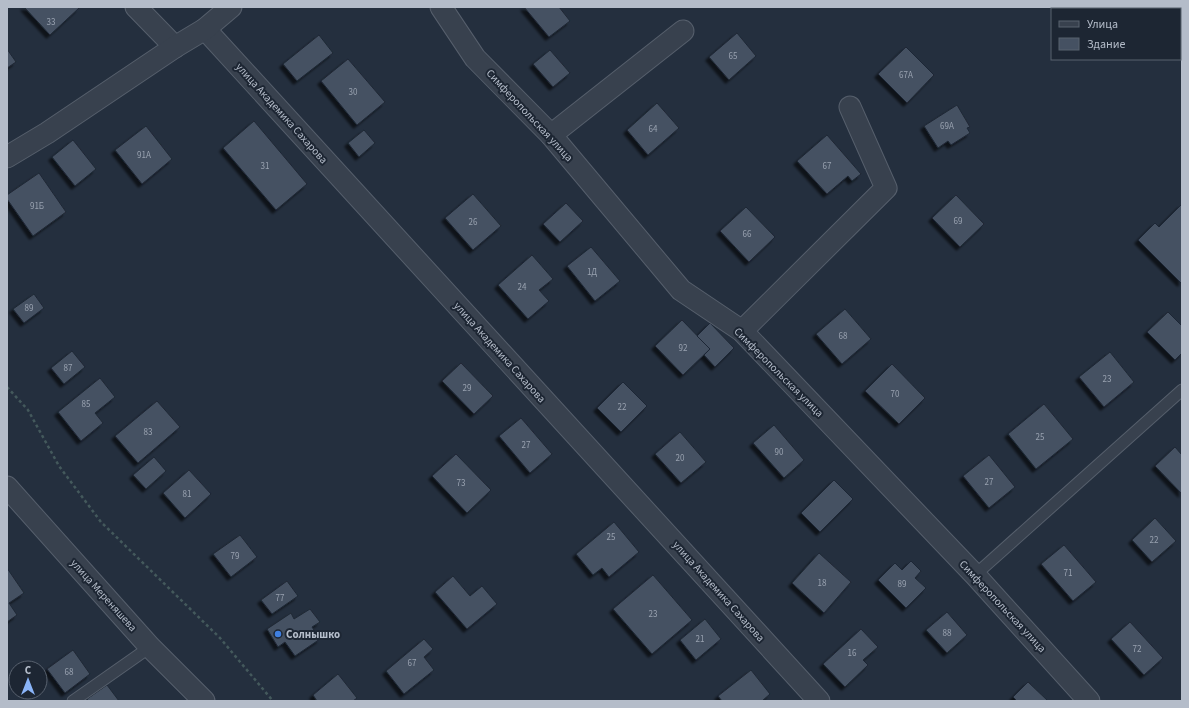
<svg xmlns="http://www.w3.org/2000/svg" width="1189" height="708" viewBox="0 0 1189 708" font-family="'Source Sans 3',sans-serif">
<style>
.building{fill:#455162;stroke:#1f2835;filter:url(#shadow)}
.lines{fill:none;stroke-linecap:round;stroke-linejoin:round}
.lane-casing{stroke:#565f6c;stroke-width:13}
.street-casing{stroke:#565f6c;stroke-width:23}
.path{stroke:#44595c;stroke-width:2.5;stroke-dasharray:3 3;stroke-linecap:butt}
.lane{stroke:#38414e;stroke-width:11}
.street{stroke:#38414e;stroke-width:21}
.shop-dot{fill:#3f7fe0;stroke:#1d2633;stroke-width:1.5}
.labels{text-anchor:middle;stroke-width:4;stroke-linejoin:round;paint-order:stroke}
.number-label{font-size:9px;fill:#98a1af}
.street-label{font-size:11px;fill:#b4bcc9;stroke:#1d2633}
.poi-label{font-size:11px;font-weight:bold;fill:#b4bcc9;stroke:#1d2633;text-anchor:start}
</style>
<defs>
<filter id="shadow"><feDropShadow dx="-3.5" dy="3.5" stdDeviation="1" flood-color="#0009"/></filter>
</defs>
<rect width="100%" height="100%" fill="#242f3e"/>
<g class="building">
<polygon points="24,7 77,7 79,8 50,35"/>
<polygon points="524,7 559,7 570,21 549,37"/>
<polygon points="737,33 756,56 729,80 709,57"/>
<polygon points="319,35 333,53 297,81 283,64"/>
<polygon points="906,47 934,75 907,103 878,74"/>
<polygon points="7,49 16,62 7,68"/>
<polygon points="550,50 570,73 553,87 533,64"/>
<polygon points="348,59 385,102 357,125 321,81"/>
<polygon points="657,103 679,128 648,155 627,130"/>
<polygon points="957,105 970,127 967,128 970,133 951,145 948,141 938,148 924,126"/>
<polygon points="254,121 307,184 276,210 223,148"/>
<polygon points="146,126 172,159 142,184 115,150"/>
<polygon points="364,130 375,143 359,157 348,143"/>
<polygon points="827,135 861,174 852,181 848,176 827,194 797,161"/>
<polygon points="73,140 96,169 75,186 52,157"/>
<polygon points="39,173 66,212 33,236 7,199 7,195"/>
<polygon points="473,194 501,226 473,250 445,218"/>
<polygon points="956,195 984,224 960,247 932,218"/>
<polygon points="566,203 583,221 560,242 543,224"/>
<polygon points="1182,204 1182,282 1181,283 1138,240 1155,223 1159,227"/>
<polygon points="746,207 775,237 749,262 720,231"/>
<polygon points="591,247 620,281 595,301 567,266"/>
<polygon points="532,255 553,279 539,290 549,301 528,319 498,285"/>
<polygon points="34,294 44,308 24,323 13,309"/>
<polygon points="845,309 871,339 842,364 816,334"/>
<polygon points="1168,312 1182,326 1182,353 1175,360 1147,332"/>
<polygon points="682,320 710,349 683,375 655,346"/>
<polygon points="710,323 734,348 715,367 704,355 710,349 697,336"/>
<polygon points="72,351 85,367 64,384 51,368"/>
<polygon points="1110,352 1134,382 1104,407 1079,377"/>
<polygon points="461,363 493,396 474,414 442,381"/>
<polygon points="892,364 925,398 899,424 865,391"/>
<polygon points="100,378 115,397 95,413 103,423 81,441 58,412"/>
<polygon points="623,382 647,406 621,432 597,408"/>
<polygon points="157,401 180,427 138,463 115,436"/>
<polygon points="1044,404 1073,439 1036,469 1008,434"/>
<polygon points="521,418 552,454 530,473 499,436"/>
<polygon points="774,425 804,460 784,478 753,443"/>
<polygon points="680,432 706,462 681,483 655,454"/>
<polygon points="1175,447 1182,455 1182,494 1155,466"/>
<polygon points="456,454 491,490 467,513 432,476"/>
<polygon points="989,455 1015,487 989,508 963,476"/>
<polygon points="154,457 166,471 146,489 133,475"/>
<polygon points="189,470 211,494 185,518 163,493"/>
<polygon points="834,480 853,499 820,532 801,513"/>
<polygon points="1155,518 1176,541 1152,562 1132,540"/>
<polygon points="614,522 639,552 609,577 602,568 593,575 576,554"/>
<polygon points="240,535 257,557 231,577 213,554"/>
<polygon points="1064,545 1096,582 1073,601 1041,564"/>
<polygon points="819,553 851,582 824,613 792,583"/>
<polygon points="911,561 921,571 915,578 926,588 906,608 878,580 895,563 902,570"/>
<polygon points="7,568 24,593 9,603 17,615 7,622"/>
<polygon points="653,575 692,620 652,654 613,609"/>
<polygon points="453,576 470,596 482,586 497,604 467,629 435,592"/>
<polygon points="287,581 298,596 272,614 261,600"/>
<polygon points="310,609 320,622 312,627 320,639 295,656 285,642 278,647 267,629 291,613 294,619"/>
<polygon points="947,612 967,635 947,653 926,630"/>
<polygon points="705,619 721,639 696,660 680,640"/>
<polygon points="1130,622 1163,658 1144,675 1111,639"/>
<polygon points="861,629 878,647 863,660 868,665 845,687 823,664"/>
<polygon points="424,639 433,649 424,657 434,670 404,694 386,671"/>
<polygon points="73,650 90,674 65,693 47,669"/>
<polygon points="751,670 770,694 762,701 722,701 718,696"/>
<polygon points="338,674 357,698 353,701 317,701 313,695"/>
<polygon points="1028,682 1048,701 1017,701 1013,697"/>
<polygon points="107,685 119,701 88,701 87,699"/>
</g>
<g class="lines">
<g class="lane-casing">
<g id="lane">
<polyline points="975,575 1182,390"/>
<polyline points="73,701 150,647"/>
</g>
</g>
<g class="street-casing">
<g id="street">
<polyline points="136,7 175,47"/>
<polyline points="441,7 475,58 551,135 681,290 742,331 975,575 1089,701"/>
<polyline points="205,29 819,701"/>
<polyline points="551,135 683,31"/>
<polyline points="7,157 47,133 175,47 205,29 231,7"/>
<polyline points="742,331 886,188 850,107"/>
<polyline points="7,487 150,647 204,701"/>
</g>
</g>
<polyline class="path" points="7,387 28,410 59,466 101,522 220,638 273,701"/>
<use href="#lane" class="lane"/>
<use href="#street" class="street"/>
</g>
<circle class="shop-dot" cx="278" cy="634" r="4"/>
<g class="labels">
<g class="number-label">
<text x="51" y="25">33</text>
<text x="733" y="59">65</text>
<text x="906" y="78">67А</text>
<text x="353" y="95">30</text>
<text x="947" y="129">69А</text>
<text x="653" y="132">64</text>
<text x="144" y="158">91А</text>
<text x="265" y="169">31</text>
<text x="827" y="169">67</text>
<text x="37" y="209">91Б</text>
<text x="958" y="224">69</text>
<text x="473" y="225">26</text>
<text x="747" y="237">66</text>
<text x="592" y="275">1Д</text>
<text x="522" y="290">24</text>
<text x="29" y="311">89</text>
<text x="843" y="339">68</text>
<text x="683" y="351">92</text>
<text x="68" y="371">87</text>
<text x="1107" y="382">23</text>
<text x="467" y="391">29</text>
<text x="895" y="397">70</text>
<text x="86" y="407">85</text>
<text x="622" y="410">22</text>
<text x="148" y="435">83</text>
<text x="1040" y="440">25</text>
<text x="526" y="448">27</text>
<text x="779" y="455">90</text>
<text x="680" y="461">20</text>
<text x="989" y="485">27</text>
<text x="461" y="486">73</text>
<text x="187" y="497">81</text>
<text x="611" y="540">25</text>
<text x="1154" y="543">22</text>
<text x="235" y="559">79</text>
<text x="1068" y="576">71</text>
<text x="822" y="586">18</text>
<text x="902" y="587">89</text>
<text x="280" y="601">77</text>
<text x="653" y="617">23</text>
<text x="947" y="636">88</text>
<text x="700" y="642">21</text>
<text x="1137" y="652">72</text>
<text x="852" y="656">16</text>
<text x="412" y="666">67</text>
<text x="69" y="675">68</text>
</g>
<g class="street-label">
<text transform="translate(282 113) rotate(48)" y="4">улица Академика Сахарова</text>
<text transform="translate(530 115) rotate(47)" y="4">Симферопольская улица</text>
<text transform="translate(500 352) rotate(48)" y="4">улица Академика Сахарова</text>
<text transform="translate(779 372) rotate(45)" y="4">Симферопольская улица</text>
<text transform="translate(719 591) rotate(48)" y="4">улица Академика Сахарова</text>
<text transform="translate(104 595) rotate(48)" y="4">улица Мереняшева</text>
<text transform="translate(1003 606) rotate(47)" y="4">Симферопольская улица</text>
</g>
<g class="poi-label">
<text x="286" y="638">Солнышко</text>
</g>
</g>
<rect width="1189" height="708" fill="none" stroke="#b4bcc9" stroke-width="16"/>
<rect x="1051" y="8" width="130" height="52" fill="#1d2633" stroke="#59626f"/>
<rect x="1059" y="21" width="20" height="6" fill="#38414e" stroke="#59626f"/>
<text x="1087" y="28" font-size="12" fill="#b4bcc9">Улица</text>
<rect x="1059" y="38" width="20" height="12" fill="#455162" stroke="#59626f"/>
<text x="1087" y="48" font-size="12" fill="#b4bcc9">Здание</text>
<g transform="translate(28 680)"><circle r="19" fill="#1d2633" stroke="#59626f"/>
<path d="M0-3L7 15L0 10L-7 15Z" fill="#8ab4f8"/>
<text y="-6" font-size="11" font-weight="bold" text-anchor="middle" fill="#b4bcc9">С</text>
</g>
</svg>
